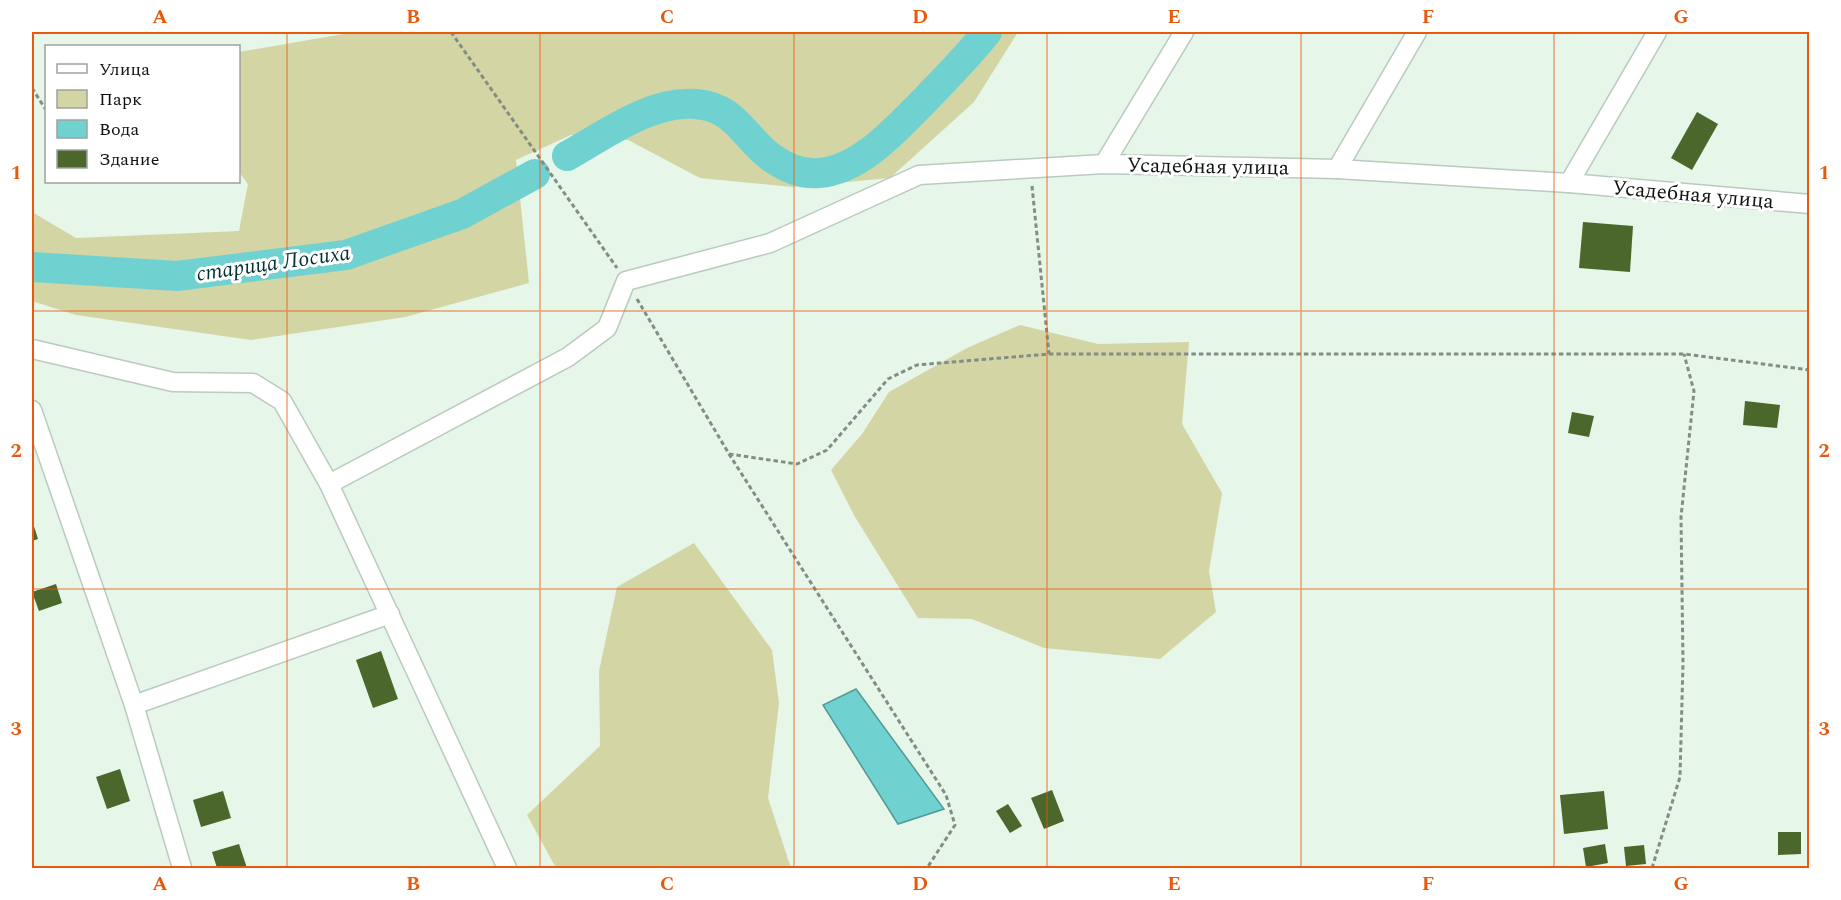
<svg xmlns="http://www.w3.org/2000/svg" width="1841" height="900" viewBox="0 0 1841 900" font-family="Spectral,serif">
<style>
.green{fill:#d4d5a4}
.water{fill:#70d2d0;stroke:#539996;stroke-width:1.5}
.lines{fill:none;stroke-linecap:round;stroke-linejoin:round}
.river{stroke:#70d2d0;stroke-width:30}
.building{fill:#4b672b}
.minor-casing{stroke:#bbcabe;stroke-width:21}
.path{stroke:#828e84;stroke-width:3;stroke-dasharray:4.5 3;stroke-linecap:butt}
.minor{stroke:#fff;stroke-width:18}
.grid{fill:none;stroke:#e8590c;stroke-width:1.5;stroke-opacity:0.55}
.labels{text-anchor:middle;stroke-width:6;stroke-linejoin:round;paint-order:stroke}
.street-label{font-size:21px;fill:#0e140f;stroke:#fff}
.water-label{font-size:22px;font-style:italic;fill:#023434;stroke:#fff}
.neatline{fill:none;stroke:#e8590c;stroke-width:2}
.grid-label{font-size:20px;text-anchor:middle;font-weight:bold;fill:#e8590c}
</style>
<rect width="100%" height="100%" fill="#e6f6e9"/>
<g class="green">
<polygon points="355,32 1018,32 974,102 890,178 793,187 700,178 628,140 571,135 516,160 529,283 405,317 251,340 76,315 32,301 32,212 76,238 239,231 248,184 239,172 239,52"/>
<polygon points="1020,325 1098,344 1189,342 1182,424 1222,493 1209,571 1216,612 1160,659 1044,648 972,619 918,618 855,517 831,470 862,434 889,392 967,348"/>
<polygon points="694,543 772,650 779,703 768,798 791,868 556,868 527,815 600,746 599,671 617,587"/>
</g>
<polygon class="water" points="856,689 944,809 898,824 823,705"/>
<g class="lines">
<g class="river">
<path d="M567 156C605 135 651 100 696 104 736 107 744 138 772 158 785 167 802 175 819 173 861 170 898 127 926 99 947 77 968 56 987 32"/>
<polyline points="32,267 177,276 346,255 462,214 535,174"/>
</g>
</g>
<g class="building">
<polygon points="1697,112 1718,124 1692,170 1671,158"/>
<polygon points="1583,222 1633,226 1630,272 1579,268"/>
<polygon points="1745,401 1780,405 1777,428 1743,425"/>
<polygon points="1572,412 1594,416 1589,437 1568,433"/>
<polygon points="32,520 38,539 32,541"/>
<polygon points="56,584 62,603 39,611 32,592"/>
<polygon points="381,651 398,699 373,708 356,660"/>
<polygon points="120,769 130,801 107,809 96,777"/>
<polygon points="1052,790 1064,821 1044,829 1031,798"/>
<polygon points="223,791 231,818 201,827 193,800"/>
<polygon points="1604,791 1608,829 1564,834 1560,795"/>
<polygon points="1008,804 1022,826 1010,833 996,811"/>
<polygon points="1778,832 1801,832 1801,854 1778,855"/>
<polygon points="239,844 247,868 217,868 212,852"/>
<polygon points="1605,844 1608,863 1586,867 1583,848"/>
<polygon points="1644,845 1646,864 1626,866 1624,847"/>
</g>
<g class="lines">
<g class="minor-casing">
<g id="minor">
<polyline points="1104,164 1184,32"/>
<polyline points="1337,169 1417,32"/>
<polyline points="1569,183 1657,32"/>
<polyline points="32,349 173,382 253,383 282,401 329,484 507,868"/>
<polyline points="32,410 134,705 182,868"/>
<polyline points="329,484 568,357 607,328 626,281 770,243 919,175 1104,164 1337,169 1569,183 1810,204"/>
<polyline points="134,705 390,614"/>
</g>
</g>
<g class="path">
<polyline points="451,32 617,268"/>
<polyline points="32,88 46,110"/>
<polyline points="1032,186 1049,354"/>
<polyline points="637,299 729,454 946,795 955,825 927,868"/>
<polyline points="729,454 797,464 827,450 888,379 917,365 1049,354 1684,354 1810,370"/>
<polyline points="1652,868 1680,777 1683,663 1681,517 1694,391 1684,354"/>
</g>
<use href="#minor" class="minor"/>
</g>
<path class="grid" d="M287 32V868M540 32V868M794 32V868M1047 32V868M1301 32V868M1554 32V868M32 311H1810M32 589H1810"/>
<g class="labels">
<g class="street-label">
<text transform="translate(1208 166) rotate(1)" y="7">Усадебная улица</text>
<text transform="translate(1693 194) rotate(5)" y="7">Усадебная улица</text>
</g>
<g class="water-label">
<text transform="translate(273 262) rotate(-8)" y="8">старица Лосиха</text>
</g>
</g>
<rect width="1841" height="900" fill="none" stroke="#ffffff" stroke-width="66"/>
<rect x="45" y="45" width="195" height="138" fill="#ffffff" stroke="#9fa19f" stroke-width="1.5"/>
<rect x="57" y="64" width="30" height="9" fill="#ffffff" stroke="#9fa19f" stroke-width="1.5"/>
<text x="99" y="75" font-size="18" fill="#0e140f">Улица</text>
<rect x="57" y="90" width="30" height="18" fill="#d4d5a4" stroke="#9fa19f" stroke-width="1.5"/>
<text x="99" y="105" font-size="18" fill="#0e140f">Парк</text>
<rect x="57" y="120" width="30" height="18" fill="#70d2d0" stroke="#9fa19f" stroke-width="1.5"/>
<text x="99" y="135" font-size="18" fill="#0e140f">Вода</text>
<rect x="57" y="150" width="30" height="18" fill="#4b672b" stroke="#9fa19f" stroke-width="1.5"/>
<text x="99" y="165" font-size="18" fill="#0e140f">Здание</text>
<rect x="33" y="33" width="1775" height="834" class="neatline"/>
<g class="grid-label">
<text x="160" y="23">A</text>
<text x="413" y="23">B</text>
<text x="667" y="23">C</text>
<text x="920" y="23">D</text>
<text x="1174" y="23">E</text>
<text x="1428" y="23">F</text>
<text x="1681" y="23">G</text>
<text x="16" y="179">1</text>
<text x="1824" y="179">1</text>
<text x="16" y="457">2</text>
<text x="1824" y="457">2</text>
<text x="16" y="735">3</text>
<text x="1824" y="735">3</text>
<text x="160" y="890">A</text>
<text x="413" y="890">B</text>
<text x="667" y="890">C</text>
<text x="920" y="890">D</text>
<text x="1174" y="890">E</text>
<text x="1428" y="890">F</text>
<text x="1681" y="890">G</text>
</g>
</svg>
